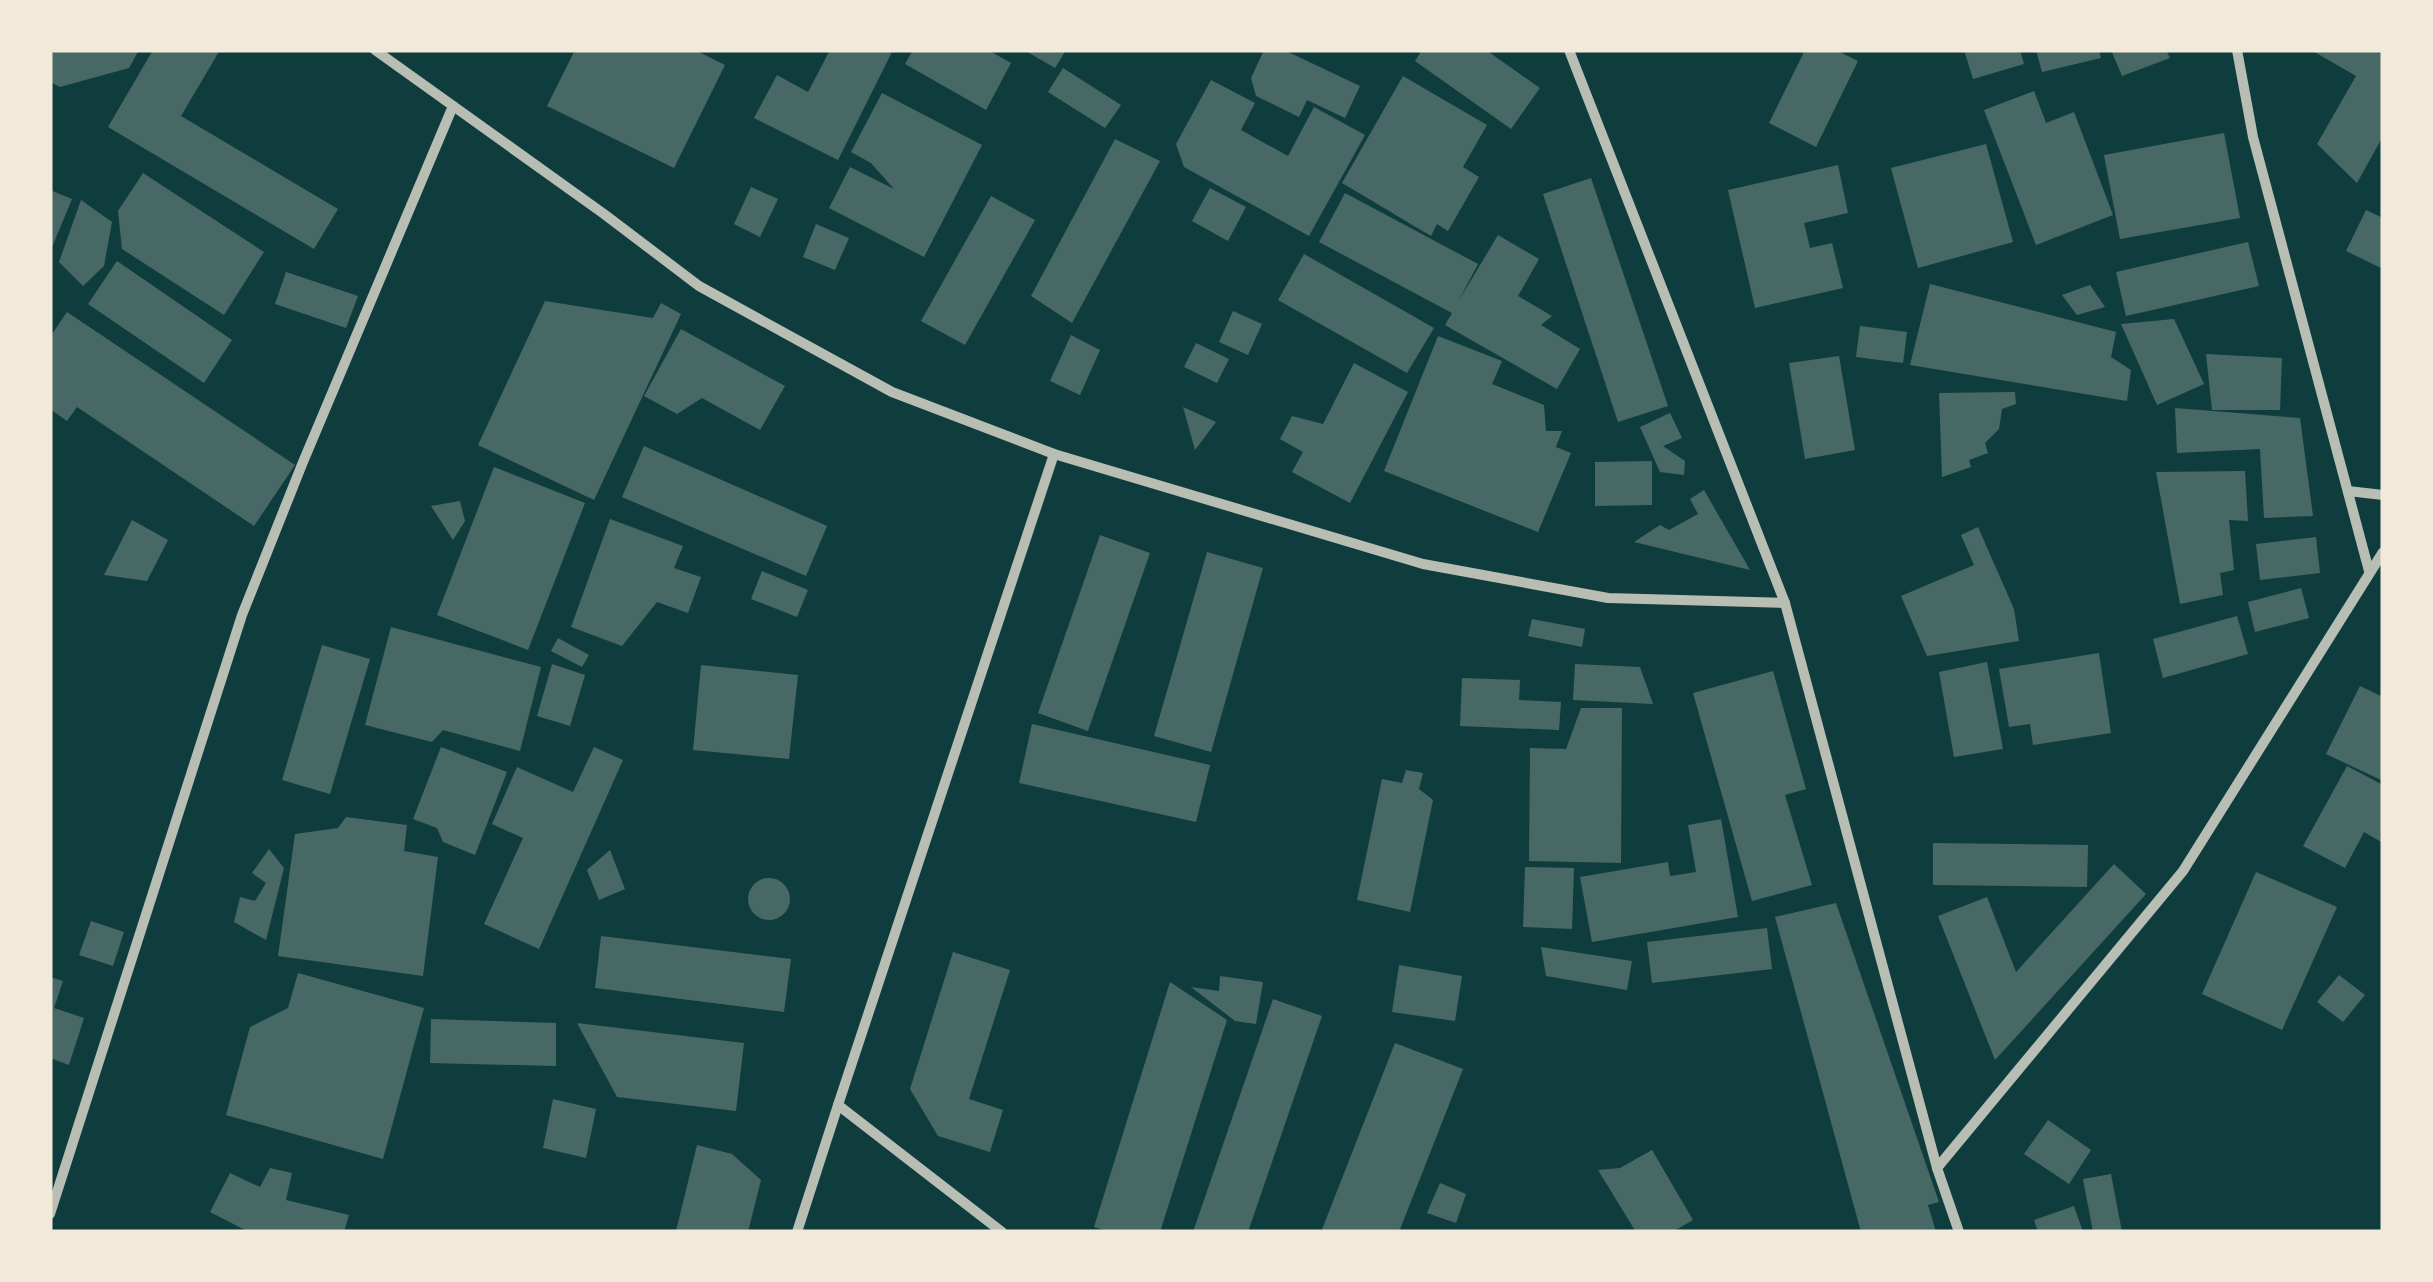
<svg xmlns="http://www.w3.org/2000/svg" width="2433" height="1282" viewBox="0 0 2433 1282" font-family="Figtree,sans-serif">
<style>
.building{fill:#486865}
.lines{fill:none;stroke-linecap:round;stroke-linejoin:round}
.minor{stroke:#b8beb3;stroke-width:10}
</style>
<rect width="100%" height="100%" fill="#0f3d3e"/>
<g class="building">
<polygon points="50,50 139,50 129,68 60,87 50,82"/>
<polygon points="153,50 220,50 181,116 338,209 314,249 108,127"/>
<polygon points="575,50 695,50 725,65 674,168 547,106"/>
<polygon points="830,50 893,50 838,160 754,118 777,75 808,92"/>
<polygon points="913,50 988,50 1011,63 986,110 905,64"/>
<polygon points="1024,50 1066,50 1055,68"/>
<polygon points="1264,50 1284,50 1360,86 1345,118 1307,100 1299,117 1256,96 1251,78"/>
<polygon points="1422,50 1486,50 1540,88 1511,129 1415,61"/>
<polygon points="1805,50 1836,50 1858,61 1816,147 1769,123"/>
<polygon points="1964,50 2020,50 2024,64 1973,79"/>
<polygon points="2036,50 2099,50 2101,58 2042,72"/>
<polygon points="2111,50 2166,50 2170,58 2122,76"/>
<polygon points="2311,50 2383,50 2383,136 2357,183 2317,144 2356,76"/>
<polygon points="1063,68 1121,105 1105,128 1048,92"/>
<polygon points="1403,76 1487,125 1463,167 1479,177 1448,231 1437,224 1431,236 1342,183"/>
<polygon points="1211,80 1255,103 1241,130 1288,156 1314,107 1365,135 1309,236 1184,167 1176,144"/>
<polygon points="2034,91 2046,123 2074,112 2113,215 2036,245 1984,110"/>
<polygon points="882,93 982,145 924,257 829,208 850,167 894,189 871,163 851,152"/>
<polygon points="2224,133 2240,218 2120,239 2104,155"/>
<polygon points="1115,139 1160,161 1072,323 1031,296"/>
<polygon points="1986,144 2013,242 1918,268 1891,168"/>
<polygon points="1838,165 1848,213 1804,223 1810,248 1832,243 1843,288 1755,308 1728,190"/>
<polygon points="143,173 264,252 224,315 122,249 118,211"/>
<polygon points="1591,178 1668,406 1618,422 1543,194"/>
<polygon points="751,187 778,199 760,237 734,224"/>
<polygon points="1210,188 1246,207 1228,241 1192,221"/>
<polygon points="50,190 72,199 50,252"/>
<polygon points="1345,193 1478,264 1458,302 1498,235 1539,259 1518,296 1552,316 1541,325 1580,349 1557,389 1445,325 1452,313 1319,242"/>
<polygon points="991,196 1035,220 965,345 921,321"/>
<polygon points="81,200 112,222 104,266 83,286 59,262"/>
<polygon points="2366,210 2383,218 2383,269 2346,251"/>
<polygon points="816,224 849,238 835,270 803,257"/>
<polygon points="2248,242 2259,286 2126,316 2116,272"/>
<polygon points="1304,254 1434,328 1407,373 1278,300"/>
<polygon points="117,261 232,340 204,383 88,304"/>
<polygon points="286,272 358,296 346,328 275,304"/>
<polygon points="1930,284 2116,332 2111,357 2131,370 2127,401 1910,365"/>
<polygon points="2090,285 2105,307 2077,315 2062,295"/>
<polygon points="545,301 653,318 661,303 681,314 594,500 478,445"/>
<polygon points="1233,311 1262,324 1248,355 1219,342"/>
<polygon points="67,312 295,465 254,526 77,407 67,421 50,409 50,337"/>
<polygon points="2174,319 2204,384 2157,405 2121,324"/>
<polygon points="1860,326 1907,332 1903,363 1856,357"/>
<polygon points="681,329 785,386 760,430 702,398 677,414 644,396"/>
<polygon points="1071,335 1100,350 1080,395 1050,381"/>
<polygon points="1438,336 1502,361 1492,384 1544,405 1546,431 1562,431 1556,447 1571,453 1538,532 1384,471"/>
<polygon points="1196,343 1229,359 1217,383 1184,367"/>
<polygon points="2206,354 2282,358 2280,410 2212,410"/>
<polygon points="1839,356 1855,450 1805,459 1789,363"/>
<polygon points="1354,363 1408,392 1350,503 1292,472 1303,452 1280,439 1292,416 1323,424"/>
<polygon points="2015,392 2016,404 2002,409 1999,429 1985,443 1988,453 1969,460 1971,467 1942,477 1939,393"/>
<polygon points="1183,407 1216,422 1195,450"/>
<polygon points="2175,408 2300,418 2313,516 2264,518 2260,449 2177,453"/>
<polygon points="1670,413 1682,438 1663,446 1685,461 1684,475 1660,472 1640,427"/>
<polygon points="644,446 827,526 806,576 622,497"/>
<polygon points="1652,461 1652,505 1595,506 1595,462"/>
<polygon points="494,467 585,503 528,650 437,615"/>
<polygon points="2245,471 2248,521 2229,520 2234,570 2220,573 2223,595 2180,604 2156,472"/>
<polygon points="1704,490 1750,570 1634,542 1660,525 1669,530 1698,514 1690,499"/>
<polygon points="460,501 465,521 453,540 431,506"/>
<polygon points="610,519 683,546 674,568 701,577 688,613 657,602 622,646 571,627"/>
<polygon points="132,520 168,540 147,581 104,575"/>
<polygon points="1978,527 2014,609 2019,641 1927,656 1901,596 1974,565 1961,535"/>
<polygon points="1100,535 1150,553 1088,731 1038,713"/>
<polygon points="2316,537 2320,573 2260,580 2256,544"/>
<polygon points="1207,552 1263,568 1211,752 1154,736"/>
<polygon points="762,571 808,590 797,617 751,599"/>
<polygon points="2301,588 2309,618 2255,632 2248,602"/>
<polygon points="2237,616 2248,654 2163,678 2153,639"/>
<polygon points="1532,619 1585,629 1582,647 1528,636"/>
<polygon points="391,627 541,667 520,751 443,730 432,742 365,725"/>
<polygon points="558,638 589,655 582,667 551,651"/>
<polygon points="322,645 370,659 330,794 282,780"/>
<polygon points="2099,653 2111,733 2033,745 2030,724 2009,727 1999,669"/>
<polygon points="1987,662 2003,749 1954,757 1939,672"/>
<polygon points="552,664 585,675 570,726 537,716"/>
<polygon points="1575,664 1640,667 1653,704 1573,700"/>
<polygon points="701,665 798,675 789,759 693,750"/>
<polygon points="1773,671 1806,789 1785,795 1812,885 1752,901 1693,693"/>
<polygon points="1462,678 1520,680 1519,700 1561,702 1559,730 1460,726"/>
<polygon points="2360,686 2383,697 2383,781 2326,754"/>
<polygon points="1581,708 1622,708 1621,863 1529,861 1530,748 1566,749"/>
<polygon points="1032,724 1210,765 1196,822 1019,783"/>
<polygon points="441,747 507,772 475,855 443,842 437,828 413,819"/>
<polygon points="594,747 623,760 539,949 484,924 523,838 492,824 517,767 573,792"/>
<polygon points="2347,766 2383,785 2383,843 2364,832 2345,868 2303,846"/>
<polygon points="1406,770 1423,773 1419,789 1433,800 1410,912 1357,900 1382,779 1402,783"/>
<polygon points="346,817 407,825 404,851 438,857 423,976 278,956 295,834 338,828"/>
<polygon points="1721,819 1738,917 1592,942 1580,877 1668,862 1670,876 1696,872 1688,825"/>
<polygon points="1933,843 2088,845 2087,887 1933,885"/>
<polygon points="269,849 284,868 266,940 234,922 240,897 255,901 266,883 252,873"/>
<polygon points="610,850 625,889 599,900 587,870"/>
<polygon points="2114,864 2146,894 1995,1060 1938,916 1987,897 2016,972"/>
<polygon points="1525,867 1574,868 1572,929 1523,927"/>
<polygon points="2256,872 2337,907 2282,1030 2202,994"/>
<circle cx="769" cy="899" r="21"/>
<polygon points="1836,903 1939,1202 1928,1205 1936,1232 1861,1232 1775,917"/>
<polygon points="91,921 124,932 113,966 79,955"/>
<polygon points="1767,928 1772,969 1652,983 1647,942"/>
<polygon points="601,936 791,959 784,1012 595,988"/>
<polygon points="1541,947 1632,961 1627,990 1546,976"/>
<polygon points="953,952 1010,970 969,1099 1003,1110 990,1152 938,1136 910,1089"/>
<polygon points="1399,965 1462,976 1455,1021 1392,1012"/>
<polygon points="298,973 424,1008 383,1159 226,1115 250,1027 288,1008"/>
<polygon points="2339,975 2365,995 2343,1022 2317,1002"/>
<polygon points="1220,976 1263,982 1256,1024 1235,1021 1191,987 1219,991"/>
<polygon points="50,977 63,981 54,1008 84,1018 69,1065 50,1058"/>
<polygon points="1170,982 1227,1020 1160,1232 1110,1232 1094,1227"/>
<polygon points="1273,999 1322,1016 1248,1232 1193,1232"/>
<polygon points="431,1019 556,1023 556,1066 430,1063"/>
<polygon points="577,1023 744,1043 736,1111 617,1097"/>
<polygon points="1395,1043 1463,1069 1399,1232 1321,1232"/>
<polygon points="553,1099 596,1109 586,1158 543,1148"/>
<polygon points="2048,1120 2091,1150 2069,1184 2024,1154"/>
<polygon points="697,1145 732,1154 761,1180 748,1232 676,1231"/>
<polygon points="1652,1150 1693,1220 1672,1232 1636,1232 1598,1170 1620,1168"/>
<polygon points="270,1168 292,1173 286,1200 349,1215 344,1232 249,1232 210,1212 230,1173 260,1187"/>
<polygon points="2111,1174 2122,1232 2093,1232 2083,1179"/>
<polygon points="1440,1183 1466,1194 1456,1223 1427,1213"/>
<polygon points="2074,1206 2083,1232 2038,1232 2034,1220"/>
</g>
<g class="lines">
<g class="minor">
<polyline points="375,50 604,214 699,286 892,392 1054,454 1423,564 1608,598 1785,603"/>
<polyline points="1569,50 1785,603 1937,1168 1959,1232"/>
<polyline points="2237,50 2253,137 2369,571"/>
<polyline points="2348,491 2383,495"/>
<polyline points="1937,1168 2183,871 2383,552"/>
<polyline points="50,1214 242,615 303,462 453,106"/>
<polyline points="797,1232 838,1105"/>
<polyline points="1002,1232 838,1105 1054,454"/>
</g>
</g>
<rect width="2433" height="1282" fill="none" stroke="#f1e9da" stroke-width="105"/>
</svg>
